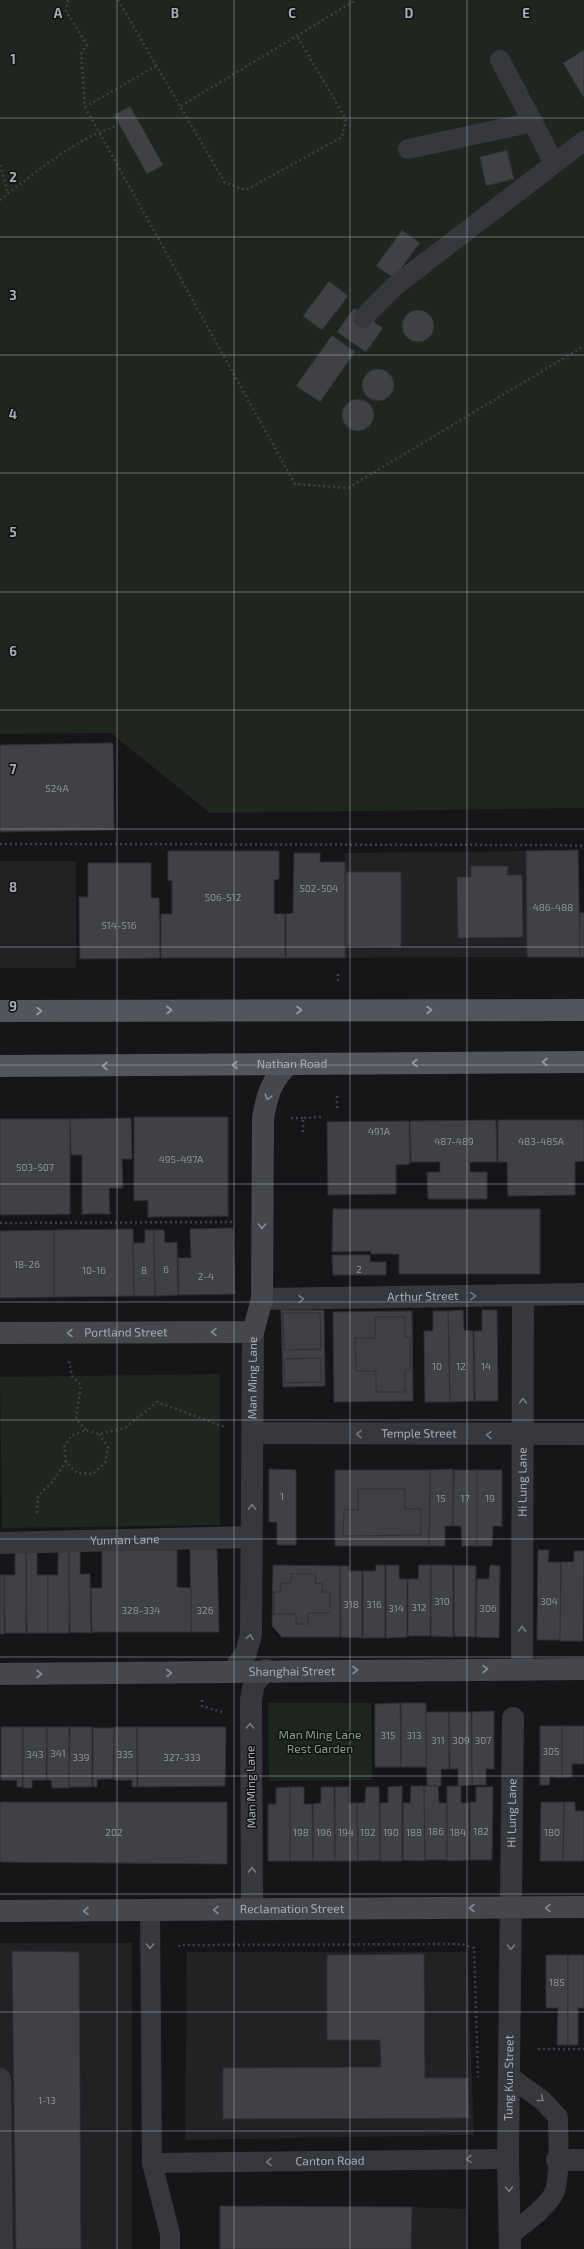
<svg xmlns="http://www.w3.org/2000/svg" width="584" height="2249" viewBox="0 0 584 2249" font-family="'Exo 2',sans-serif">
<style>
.built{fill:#222225}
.green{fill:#1e261f}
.building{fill:#404145;stroke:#303034}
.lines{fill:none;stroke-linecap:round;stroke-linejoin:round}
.path{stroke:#3d3f44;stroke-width:2.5;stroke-dasharray:2 3;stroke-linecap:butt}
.lane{stroke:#37383d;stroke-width:20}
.street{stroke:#37383d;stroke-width:22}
.secondary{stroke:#45474d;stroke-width:22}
.primary{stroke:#53555c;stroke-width:22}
.oneway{stroke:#979ba6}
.oneway2{stroke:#858993}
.oneway3{stroke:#757881}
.grid{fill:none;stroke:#a8adb8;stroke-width:1;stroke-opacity:0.55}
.labels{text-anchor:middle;stroke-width:3;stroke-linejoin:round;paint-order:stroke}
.number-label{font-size:10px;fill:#8e929b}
.street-label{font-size:12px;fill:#a8adb8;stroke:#111113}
.park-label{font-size:12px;fill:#7fa381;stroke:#111113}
.grid-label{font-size:13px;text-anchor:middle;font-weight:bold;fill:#a8adb8;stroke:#111113;stroke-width:3;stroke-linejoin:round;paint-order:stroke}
</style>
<rect width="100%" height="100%" fill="#161618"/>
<g class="built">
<polygon points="526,851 527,957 345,958 345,853"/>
<rect x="0" y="861" width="76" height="107"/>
<rect x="0" y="1943" width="132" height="306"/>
<polygon points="187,1952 467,1952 474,2135 185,2140"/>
<polygon points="220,2206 412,2207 466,2209 466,2249 220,2249"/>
</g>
<g class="green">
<polygon points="0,0 584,0 584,808 210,813 111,733 0,734"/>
<polygon points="220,1374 220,1525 2,1528 0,1377"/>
<polygon points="268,1703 371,1703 372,1780 269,1781"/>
</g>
<g class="building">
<polygon points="584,50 584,98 563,63"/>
<polygon points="130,106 163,165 147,174 114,115"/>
<polygon points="507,150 514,179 486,186 480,157"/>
<polygon points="402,230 420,243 394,278 376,266"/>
<polygon points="329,281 348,296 322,330 303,316"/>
<polygon points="354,308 383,328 366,352 337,332"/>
<circle cx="418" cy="326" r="16"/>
<polygon points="332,335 355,352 320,402 296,386"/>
<circle cx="378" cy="385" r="16"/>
<circle cx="358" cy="415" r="16"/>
<polygon points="113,743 114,830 0,832 0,745"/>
<polygon points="578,850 580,957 527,957 526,851"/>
<polygon points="168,851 279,851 279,879 274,880 274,914 285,914 285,958 161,958 161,914 172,914 172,880 168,881"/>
<polygon points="294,853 320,853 320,862 345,862 345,958 286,958 286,914 293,913"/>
<polygon points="88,863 151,863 151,898 159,898 160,958 80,959 79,897 88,897"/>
<polygon points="471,866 508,866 507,875 522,875 523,937 458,938 457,877 471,877"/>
<polygon points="346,872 401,872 401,947 346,946"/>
<rect x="580" y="913" width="4" height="44"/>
<polygon points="134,1117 228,1117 228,1216 148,1217 148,1200 134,1201"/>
<polygon points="131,1118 132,1159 122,1159 123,1188 109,1188 110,1214 82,1214 82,1155 71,1155 70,1119"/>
<polygon points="0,1119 70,1119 70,1214 0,1215"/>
<polygon points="496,1120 497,1162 470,1162 470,1172 487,1172 487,1199 428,1199 427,1172 440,1172 440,1162 411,1162 410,1121"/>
<polygon points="498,1120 584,1120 584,1161 575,1162 575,1195 508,1196 507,1162 498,1162"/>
<polygon points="409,1121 410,1164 396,1165 396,1194 328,1195 327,1122"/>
<polygon points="333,1209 540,1209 540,1274 399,1274 399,1254 371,1254 371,1251 332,1252"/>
<polygon points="233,1228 235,1294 179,1295 178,1258 191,1258 190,1229"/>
<polygon points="133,1229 134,1296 54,1297 54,1230"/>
<polygon points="54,1230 54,1297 0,1298 0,1231"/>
<polygon points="145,1230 154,1230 155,1296 134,1296 133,1243 145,1243"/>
<polygon points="154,1230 164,1230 165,1243 177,1242 178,1295 155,1296"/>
<polygon points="332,1255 370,1255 370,1262 386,1262 386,1275 333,1275"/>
<polygon points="281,1310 324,1310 325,1386 283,1387"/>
<polygon points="463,1310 464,1330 473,1331 474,1401 450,1402 448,1311"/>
<polygon points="482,1310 497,1310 498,1401 475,1401 474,1331 482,1331"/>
<polygon points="412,1311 413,1401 334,1402 333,1312"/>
<polygon points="433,1311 448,1311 450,1402 425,1402 424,1331 433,1331"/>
<polygon points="283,1313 320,1313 321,1349 284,1350"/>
<polygon points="375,1317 405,1317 405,1337 410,1337 410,1370 405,1370 405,1392 376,1392 376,1371 356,1371 355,1338 375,1338"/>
<polygon points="321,1358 321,1382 285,1383 284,1359"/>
<polygon points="269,1469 296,1470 296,1545 277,1545 277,1522 269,1522"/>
<polygon points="453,1469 453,1526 445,1526 445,1546 429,1546 430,1470"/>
<polygon points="335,1470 430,1470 429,1546 335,1546"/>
<polygon points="454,1470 477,1470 477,1546 462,1546 461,1526 453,1526"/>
<polygon points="477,1470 502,1470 502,1526 493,1526 492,1546 477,1546"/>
<polygon points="358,1489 405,1489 405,1509 421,1509 421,1535 343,1536 344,1509 358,1510"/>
<polygon points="190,1549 217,1549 219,1632 191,1632"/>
<polygon points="102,1550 177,1550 177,1587 191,1588 191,1632 92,1632 91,1588 102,1588"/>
<polygon points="538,1550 549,1550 548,1562 561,1562 560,1640 537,1640"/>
<polygon points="26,1551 37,1551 37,1575 48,1575 48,1633 27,1633"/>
<polygon points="26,1551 26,1633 5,1633 4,1575 15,1575 15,1552"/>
<polygon points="58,1551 69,1551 69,1633 48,1633 48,1575 58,1575"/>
<polygon points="69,1551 80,1551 80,1574 90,1574 91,1633 70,1632"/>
<polygon points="574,1551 584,1551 583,1641 560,1641 561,1562 574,1562"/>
<polygon points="273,1565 340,1566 340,1637 282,1637 272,1626"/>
<polygon points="376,1565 385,1565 385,1638 363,1638 363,1571 376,1571"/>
<polygon points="386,1565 399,1565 399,1579 407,1579 407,1637 386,1638"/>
<polygon points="419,1565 431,1565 430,1636 408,1636 408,1579 418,1579"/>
<polygon points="431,1565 453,1565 453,1637 431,1636"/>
<polygon points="454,1565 476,1566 475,1637 454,1636"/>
<polygon points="490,1565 500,1566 499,1638 476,1637 477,1579 489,1579"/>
<polygon points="340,1566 349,1566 349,1571 362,1571 362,1638 341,1637"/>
<polygon points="291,1574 316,1574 315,1583 323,1584 322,1592 330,1592 330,1613 308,1613 308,1624 296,1624 296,1614 274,1614 274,1592 281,1592 281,1583 291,1583"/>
<rect x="0" y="1575" width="4" height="59"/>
<polygon points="400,1703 401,1767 375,1767 375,1704"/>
<polygon points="401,1703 426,1703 427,1767 401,1767"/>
<polygon points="494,1711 494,1769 486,1769 486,1785 472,1785 472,1712"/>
<polygon points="426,1712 449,1712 449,1769 441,1769 441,1786 427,1786"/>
<polygon points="449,1712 471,1712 472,1785 458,1786 458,1769 450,1769"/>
<polygon points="540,1726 562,1726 562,1778 550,1777 549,1785 540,1785"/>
<polygon points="562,1726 584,1726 584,1764 572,1764 572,1777 562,1778"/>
<polygon points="1,1727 23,1727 22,1787 17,1787 17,1780 1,1780"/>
<polygon points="23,1727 47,1727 46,1780 32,1780 32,1788 23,1788"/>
<polygon points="47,1727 69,1727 69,1788 52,1788 51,1780 47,1780"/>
<polygon points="70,1727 92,1727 92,1787 69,1787"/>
<polygon points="114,1727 137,1727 137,1787 132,1787 132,1780 114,1780"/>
<polygon points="137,1727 226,1727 225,1786 138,1787"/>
<polygon points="93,1728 114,1728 113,1779 97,1779 97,1787 93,1787"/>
<polygon points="402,1786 402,1861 380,1861 380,1803 388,1803 388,1787"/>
<polygon points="411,1786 424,1786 425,1861 403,1860 403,1803 410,1803"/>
<polygon points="424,1786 438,1786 439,1803 447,1803 447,1860 425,1860"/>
<polygon points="447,1786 461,1786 461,1803 469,1803 469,1860 447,1861"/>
<polygon points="290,1787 304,1787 304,1804 312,1804 313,1861 290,1861"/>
<polygon points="290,1787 290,1861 268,1861 268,1804 276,1804 276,1788"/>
<polygon points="321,1787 334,1787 335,1861 313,1861 313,1804 321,1803"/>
<polygon points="335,1787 349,1787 349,1803 357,1803 358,1861 335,1861"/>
<polygon points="366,1787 379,1787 380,1860 358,1861 357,1803 365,1803"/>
<polygon points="476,1787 493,1787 492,1860 470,1860 470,1802 476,1802"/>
<polygon points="0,1802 227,1802 227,1864 0,1862"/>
<polygon points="541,1802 564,1802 563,1861 540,1861"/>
<polygon points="564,1802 575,1802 575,1811 584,1811 584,1861 563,1861"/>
<polygon points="12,1951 79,1952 81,2249 16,2249"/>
<polygon points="424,1954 425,2078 468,2078 469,2118 223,2119 223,2068 381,2067 380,2040 327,2040 327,1955"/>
<polygon points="546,1955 568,1955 568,2045 557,2045 558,2008 546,2008"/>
<polygon points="568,1955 584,1955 584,2008 578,2008 578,2045 568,2045"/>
<polygon points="220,2206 412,2207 411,2249 220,2249"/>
</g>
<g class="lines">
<g class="path">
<polyline points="68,0 66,11 87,45 81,54 85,107 295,484 348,488 584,346"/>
<polyline points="118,0 225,183 246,190 342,137 346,119 297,36"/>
<polyline points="181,106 356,0"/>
<polyline points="85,107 156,66"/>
<polyline points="0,165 8,193"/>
<path d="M0 200C36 172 72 141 116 126"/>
<polyline points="0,844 556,845 584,846"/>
<polyline points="338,974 338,982"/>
<polyline points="337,1108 337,1093"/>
<polyline points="291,1118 303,1118"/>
<polyline points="303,1132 303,1118 321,1117"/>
<polyline points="0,1223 233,1222"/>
<polyline points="69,1361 72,1376 81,1385 76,1419 86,1430"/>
<polyline points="99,1434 108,1447 105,1463 93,1474 77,1473 66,1462 64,1447 72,1435 86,1430 99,1434 125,1428 157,1402 225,1427"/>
<polyline points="37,1513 38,1496 52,1482 66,1462"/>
<polyline points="202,1700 202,1706 222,1712"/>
<polyline points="179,1947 180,1945 462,1944 474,1948 478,2077"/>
<polyline points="538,2049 584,2049"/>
</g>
<g class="lane">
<polyline points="500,60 554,163"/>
<polyline points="408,149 533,122"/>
<polyline points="363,318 396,285 584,141"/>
<polyline points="150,1910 152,2163 170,2234 170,2249"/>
<path d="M509 2076 542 2100 558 2117C558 2135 561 2181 553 2195 543 2211 524 2223 510 2235"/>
<path id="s1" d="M152 2163 508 2159"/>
</g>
<g class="street">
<path id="s2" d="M262 1299 584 1294"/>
<path id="s3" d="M253 1433 584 1434"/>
<path id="s4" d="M0 1543 251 1537"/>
<path id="s5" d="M522 1668 523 1295"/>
<path id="s6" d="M233 1671 246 1653 251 1634 253 1332"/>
<polyline points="252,1909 251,1700 254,1683 266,1670"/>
<polyline points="0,2079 2,2249"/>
<polyline points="557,2160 584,2160"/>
<path id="s7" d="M510 2249 508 2159 513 1718"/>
</g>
<g class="secondary">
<path id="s8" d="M0 1333 253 1332 262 1299 263 1118C267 1096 271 1080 288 1065"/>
<path id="s9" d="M0 1674 584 1669"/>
<path id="s10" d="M0 1911 584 1907"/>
</g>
<g class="primary">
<polyline points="0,1011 584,1010"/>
<path id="s11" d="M0 1066 584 1062"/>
</g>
</g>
<defs><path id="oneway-chevron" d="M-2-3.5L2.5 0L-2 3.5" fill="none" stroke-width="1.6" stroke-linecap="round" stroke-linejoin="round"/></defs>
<g class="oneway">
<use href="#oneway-chevron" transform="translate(169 1010)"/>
<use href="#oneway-chevron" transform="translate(299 1010)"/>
<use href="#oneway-chevron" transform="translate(429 1010)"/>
<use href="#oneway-chevron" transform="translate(39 1011)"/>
<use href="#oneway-chevron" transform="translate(545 1062) rotate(-180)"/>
<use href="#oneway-chevron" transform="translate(415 1063) rotate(180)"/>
<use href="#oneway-chevron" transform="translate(235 1065) rotate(180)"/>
<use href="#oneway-chevron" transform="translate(105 1066) rotate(180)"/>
</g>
<g class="oneway2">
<use href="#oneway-chevron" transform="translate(268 1097) rotate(106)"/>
<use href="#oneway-chevron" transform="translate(262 1226) rotate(90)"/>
<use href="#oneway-chevron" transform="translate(214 1332) rotate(180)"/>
<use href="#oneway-chevron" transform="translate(70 1333) rotate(180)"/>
<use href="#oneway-chevron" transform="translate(485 1669)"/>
<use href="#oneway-chevron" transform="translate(355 1670)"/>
<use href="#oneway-chevron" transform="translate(169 1673)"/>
<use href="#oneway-chevron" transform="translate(39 1674)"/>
<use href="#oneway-chevron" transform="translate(472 1908) rotate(180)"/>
<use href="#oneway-chevron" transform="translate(548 1908) rotate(179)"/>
<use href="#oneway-chevron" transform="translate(216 1910) rotate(179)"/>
<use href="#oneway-chevron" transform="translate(86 1911) rotate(180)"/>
</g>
<g class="oneway3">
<use href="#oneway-chevron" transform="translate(473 1296) rotate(-1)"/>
<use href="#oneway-chevron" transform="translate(301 1299) rotate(-1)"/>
<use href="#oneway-chevron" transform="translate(523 1401) rotate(-90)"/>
<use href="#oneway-chevron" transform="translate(359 1434) rotate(-179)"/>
<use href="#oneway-chevron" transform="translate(489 1435) rotate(-179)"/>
<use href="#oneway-chevron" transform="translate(252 1507) rotate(-89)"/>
<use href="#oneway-chevron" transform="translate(522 1629) rotate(-90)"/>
<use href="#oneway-chevron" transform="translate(250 1637) rotate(-79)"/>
<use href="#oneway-chevron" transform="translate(250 1726) rotate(-91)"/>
<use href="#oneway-chevron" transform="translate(252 1870) rotate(-91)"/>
<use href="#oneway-chevron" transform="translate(150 1946) rotate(89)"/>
<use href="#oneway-chevron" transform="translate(511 1947) rotate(91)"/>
<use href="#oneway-chevron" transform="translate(541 2099) rotate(38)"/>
<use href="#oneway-chevron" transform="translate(469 2159) rotate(179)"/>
<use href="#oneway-chevron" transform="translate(269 2162) rotate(179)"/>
<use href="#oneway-chevron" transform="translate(509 2189) rotate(89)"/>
</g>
<path class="grid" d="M117 0V2249M234 0V2249M350 0V2249M467 0V2249M0 118H584M0 237H584M0 355H584M0 473H584M0 592H584M0 710H584M0 829H584M0 947H584M0 1065H584M0 1184H584M0 1302H584M0 1420H584M0 1539H584M0 1657H584M0 1776H584M0 1894H584M0 2012H584M0 2131H584"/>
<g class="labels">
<g class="number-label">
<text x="57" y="792">524A</text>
<text x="319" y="892">502-504</text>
<text x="223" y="901">506-512</text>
<text x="553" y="911">486-488</text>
<text x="119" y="929">514-516</text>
<text x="379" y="1135">491A</text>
<text x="454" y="1145">487-489</text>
<text x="541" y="1145">483-485A</text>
<text x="181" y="1163">495-497A</text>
<text x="35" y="1171">503-507</text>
<text x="27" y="1268">18-26</text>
<text x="166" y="1273">6</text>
<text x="359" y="1273">2</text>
<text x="94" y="1274">10-16</text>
<text x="144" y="1274">8</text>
<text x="206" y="1280">2-4</text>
<text x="437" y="1370">10</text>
<text x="461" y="1370">12</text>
<text x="486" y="1370">14</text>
<text x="282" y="1500">1</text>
<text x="441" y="1502">15</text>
<text x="465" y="1502">17</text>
<text x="490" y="1502">19</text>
<text x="442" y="1605">310</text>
<text x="549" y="1605">304</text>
<text x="351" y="1608">318</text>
<text x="374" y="1608">316</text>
<text x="419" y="1611">312</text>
<text x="396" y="1612">314</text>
<text x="488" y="1612">306</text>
<text x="141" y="1614">328-334</text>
<text x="205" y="1614">326</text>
<text x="388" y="1739">315</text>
<text x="414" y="1739">313</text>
<text x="438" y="1744">311</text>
<text x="461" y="1744">309</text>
<text x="483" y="1744">307</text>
<text x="551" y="1755">305</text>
<text x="58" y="1757">341</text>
<text x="35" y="1758">343</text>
<text x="125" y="1758">335</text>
<text x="81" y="1761">339</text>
<text x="182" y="1761">327-333</text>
<text x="436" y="1835">186</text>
<text x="481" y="1835">182</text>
<text x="114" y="1836">202</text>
<text x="301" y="1836">198</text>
<text x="324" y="1836">196</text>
<text x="346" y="1836">194</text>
<text x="368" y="1836">192</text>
<text x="391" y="1836">190</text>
<text x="414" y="1836">188</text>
<text x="458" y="1836">184</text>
<text x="552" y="1836">180</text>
<text x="557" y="1986">185</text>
<text x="47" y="2104">1-13</text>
</g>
<g class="street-label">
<text dy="4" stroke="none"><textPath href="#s11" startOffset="292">Nathan Road</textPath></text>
<text dy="4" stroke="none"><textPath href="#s2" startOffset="161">Arthur Street</textPath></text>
<text dy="4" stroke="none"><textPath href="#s8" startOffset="126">Portland Street</textPath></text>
<text dy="4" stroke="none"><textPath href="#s6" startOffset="298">Man Ming Lane</textPath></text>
<text dy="4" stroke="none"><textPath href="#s3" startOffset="166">Temple Street</textPath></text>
<text dy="4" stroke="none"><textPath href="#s5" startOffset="186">Hi Lung Lane</textPath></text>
<text dy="4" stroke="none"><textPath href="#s4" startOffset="125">Yunnan Lane</textPath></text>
<text dy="4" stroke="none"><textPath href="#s9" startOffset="292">Shanghai Street</textPath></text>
<text transform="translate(251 1787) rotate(-91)" y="4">Man Ming Lane</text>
<text dy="4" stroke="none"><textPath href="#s7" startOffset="436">Hi Lung Lane</textPath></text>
<text dy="4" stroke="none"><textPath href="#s10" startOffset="292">Reclamation Street</textPath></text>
<text dy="4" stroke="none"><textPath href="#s7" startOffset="171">Tung Kun Street</textPath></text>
<text dy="4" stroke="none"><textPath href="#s1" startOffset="178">Canton Road</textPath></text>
</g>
<g class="park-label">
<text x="320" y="1739">Man Ming Lane<tspan x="320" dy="14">Rest Garden</tspan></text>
</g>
</g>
<g class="grid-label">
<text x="58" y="18">A</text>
<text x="175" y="18">B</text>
<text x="292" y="18">C</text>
<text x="409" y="18">D</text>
<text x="526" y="18">E</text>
<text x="13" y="64">1</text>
<text x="13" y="182">2</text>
<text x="13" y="300">3</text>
<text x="13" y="419">4</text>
<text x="13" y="537">5</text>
<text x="13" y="656">6</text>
<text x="13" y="774">7</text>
<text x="13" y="892">8</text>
<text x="13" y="1011">9</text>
</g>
</svg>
